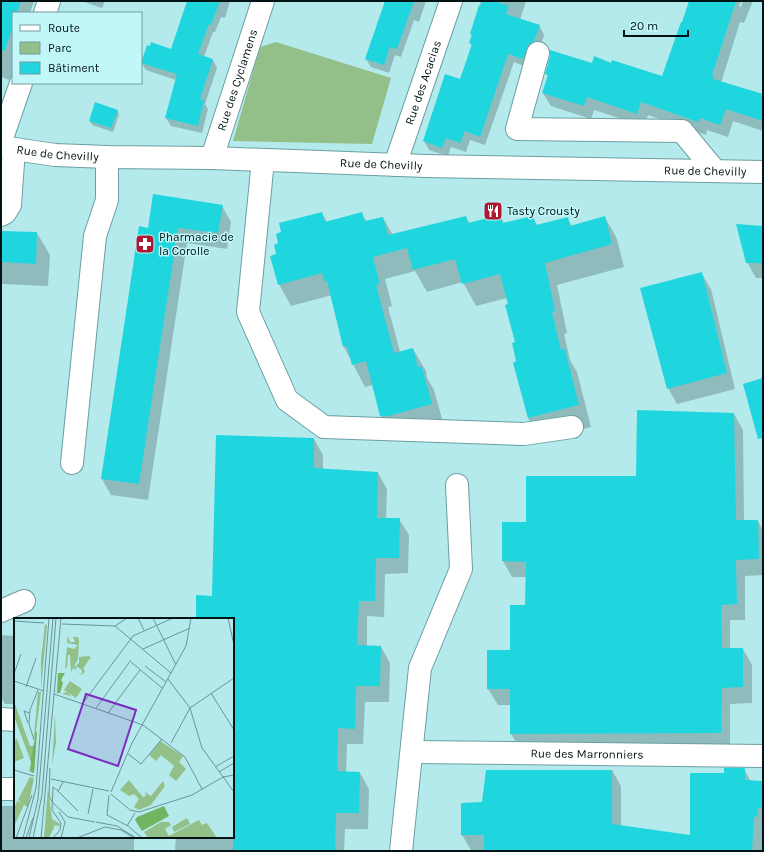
<svg xmlns="http://www.w3.org/2000/svg" width="764" height="852" viewBox="0 0 764 852" font-family="Karla,sans-serif">
<style>
.green{fill:#93c088}
.shadow{fill:#0003}
.building{fill:#1fd6de}
.lines{fill:none;stroke-linecap:round;stroke-linejoin:round}
.minor-casing{stroke:#6c9fa1;stroke-width:24}
.minor{stroke:#fff;stroke-width:22}
.labels{text-anchor:middle;stroke-width:3;stroke-linejoin:round;paint-order:stroke}
.street-label{font-size:12px;fill:#011314;stroke:#c1f7f9}
.poi-label{font-size:12px;fill:#011314;stroke:#c1f7f9;text-anchor:start}
.inset-road{fill:none;stroke:#6c9496;stroke-width:1}
.view{fill:#7b2cbf;fill-opacity:0.15;stroke:#7b2cbf;stroke-width:2}
.inset-edge{fill:none;stroke:#011314;stroke-width:2}
</style>
<rect width="100%" height="100%" fill="#b4eaec"/>
<polygon class="green" points="276,42 391,78 372,144 233,141 260,47"/>
<g class="shadow">
<polygon points="1,1 34,1 30,13 13,13 13,81 1,77"/>
<polygon points="81,1 105,1 102,8"/>
<polygon points="188,1 230,1 225,18 221,17 215,32 213,32 204,57 213,60 217,68 205,104 208,109 202,133 171,126 166,118 176,80 146,70 141,62 172,50"/>
<polygon points="384,1 426,1 419,22 414,20 401,57 395,55 389,73 371,67 366,59 385,3"/>
<polygon points="481,1 526,1 520,20 539,25 544,35 539,51 529,68 514,62 485,145 470,140 466,152 451,147 448,156 429,150 424,141 460,80 472,46 470,43 472,36 471,34"/>
<polygon points="690,1 741,1 739,6 741,7 743,1 753,1 744,23 740,22 721,83 762,94 763,91 763,131 733,121 728,137 707,130 706,135 648,115 644,126 594,110 591,119 551,106 543,93 548,77 546,74 593,64 612,64 663,78"/>
<polygon points="117,110 119,114 113,132 92,125 90,121"/>
<polygon points="222,206 231,222 227,249 187,243 148,500 111,495 102,479 149,229"/>
<polygon points="322,213 327,222 361,213 367,222 383,218 393,235 466,217 470,224 500,216 504,224 532,217 538,226 567,218 572,226 605,217 617,239 624,267 557,285 567,333 564,334 570,360 577,372 591,427 541,440 528,418 514,363 517,361 516,343 507,298 476,306 463,282 427,292 415,271 385,279 392,306 388,307 400,352 413,349 426,371 427,378 434,390 444,426 393,438 381,416 373,385 365,387 344,347 332,295 291,306 279,284 278,255"/>
<polygon points="763,227 763,278 756,278 747,262"/>
<polygon points="1,232 37,233 50,255 48,286 1,284"/>
<polygon points="701,273 711,289 735,389 677,404 668,388"/>
<polygon points="734,414 743,430 744,521 758,521 763,531 763,575 745,576 745,620 730,620 730,649 743,649 752,665 752,703 730,704 730,749 521,750 511,734 511,705 498,705 488,689 488,651 511,651 526,606 527,577 512,577 503,561 527,523 637,477"/>
<polygon points="314,439 323,455 323,470 378,473 387,489 386,519 399,519 409,535 408,573 385,574 384,617 367,616 367,646 381,647 390,663 389,702 365,702 363,744 347,744 346,773 360,773 369,789 368,829 345,829 344,851 175,851 176,837 233,837 233,619 197,619 213,597"/>
<polygon points="1,635 15,636 15,704 5,704 1,697"/>
<polygon points="744,769 751,782 763,782 763,834 762,851 471,850 462,835 483,803 612,770 621,786 621,826 691,836 725,774"/>
<polygon points="1,806 15,806 15,837 134,837 134,851 1,851"/>
</g>
<g class="building">
<polygon points="1,1 21,1 17,13 13,13 13,25 5,51 1,50"/>
<polygon points="187,1 220,1 211,25 209,24 198,54 213,59 200,99 204,100 198,126 165,118 177,74 141,63 147,45 150,46 151,42 171,49"/>
<polygon points="385,1 414,1 397,49 390,47 384,65 365,59"/>
<polygon points="482,1 494,1 509,6 506,14 540,25 534,41 529,44 523,59 508,54 480,137 465,131 460,143 446,138 442,148 423,141 445,74 460,79 472,44 469,43 472,35 470,34 479,5 480,6"/>
<polygon points="689,1 736,1 712,76 714,77 713,79 763,94 763,121 726,109 720,125 700,118 698,122 641,102 637,114 587,97 584,106 542,93 548,75 545,74 550,56 550,50 592,63 594,56 611,63 612,60 662,76 681,22 682,22"/>
<polygon points="95,102 118,110 111,128 89,121"/>
<polygon points="153,194 223,205 218,233 178,228 139,484 101,479 139,226 148,228"/>
<polygon points="322,212 325,222 362,212 365,221 383,217 388,235 466,216 468,223 500,215 503,223 533,216 536,225 568,217 570,226 605,216 612,244 545,263 555,311 552,312 561,350 565,349 579,405 528,418 513,363 516,361 512,343 515,342 505,305 508,304 500,274 462,284 455,259 413,270 407,248 373,257 380,284 376,285 394,353 413,348 418,367 422,367 432,404 388,416 380,416 366,361 352,365 347,346 343,347 327,281 325,282 322,273 278,285 270,256 276,254 274,245 278,243 276,234 281,232 279,223"/>
<polygon points="736,224 763,226 763,263 746,263"/>
<polygon points="1,231 37,232 36,264 1,262"/>
<polygon points="702,272 727,373 667,389 640,288"/>
<polygon points="763,378 763,438 758,439 743,384"/>
<polygon points="637,410 734,413 736,520 758,520 759,559 736,560 737,604 721,605 722,648 743,648 743,687 722,688 721,733 510,734 510,689 487,689 487,650 510,650 510,605 525,605 526,562 502,561 502,522 526,522 526,476 636,476"/>
<polygon points="216,435 314,438 314,468 378,472 377,518 400,518 399,558 376,558 375,601 359,601 357,645 381,646 380,686 356,686 355,729 338,728 337,771 360,772 359,813 336,813 335,851 233,851 233,619 196,619 196,595 212,596"/>
<polygon points="724,768 745,768 745,780 763,781 763,807 758,808 757,817 754,817 752,851 484,851 484,835 461,835 461,803 482,802 486,770 612,770 612,824 690,835 690,773 724,773"/>
</g>
<g class="lines">
<g class="minor-casing">
<g id="minor">
<polyline points="45,13 49,1"/>
<polyline points="538,53 517,129 682,131 715,171"/>
<polyline points="1,141 21,83"/>
<path id="s1" d="M1 147 55 155 107 157 212 158 426 166 763 172"/>
<path id="s2" d="M212 158 263 1"/>
<polyline points="263,160 248,312 287,400 324,427 524,434 572,427"/>
<path id="s3" d="M395 165 451 1"/>
<polyline points="1,215 5,213 10,205 14,149"/>
<polyline points="72,463 95,236 107,200 107,157"/>
<polyline points="1,611 24,601"/>
<polyline points="1,719 15,720"/>
<path id="s4" d="M412 752 763 756"/>
<polyline points="1,789 15,789"/>
<polyline points="401,851 420,668 461,569 457,485"/>
</g>
</g>
<use href="#minor" class="minor"/>
</g>
<defs>
<g id="restaurant-square" transform="scale(1)"><rect x="-9" y="-9" width="18" height="18" rx="4" fill="#ad1932" stroke="#c1f7f9"/><path d="M-5-6h1v4h1v-4h1v4h1v-4h1v5L-1.5 .5V6h-2V.5L-5-1ZM5-6V6H3V1.5H1.5Q1.5-4 5-6Z" fill="#fff"/></g>
<g id="pharmacy-square" transform="scale(1)"><rect x="-9" y="-9" width="18" height="18" rx="4" fill="#ad1932" stroke="#c1f7f9"/><path d="M-2-6h4v4h4v4h-4v4h-4v-4h-4v-4h4Z" fill="#fff"/></g>
</defs>
<g fill-rule="evenodd">
<use href="#restaurant-square" x="493" y="211"/>
<use href="#pharmacy-square" x="145" y="244"/>
</g>
<g class="labels">
<g class="street-label">
<text dy="4" stroke="none"><textPath href="#s2" startOffset="82">Rue des Cyclamens</textPath></text>
<text dy="4" stroke="none"><textPath href="#s3" startOffset="87">Rue des Acacias</textPath></text>
<text dy="4" stroke="none"><textPath href="#s1" startOffset="57">Rue de Chevilly</textPath></text>
<text dy="4" stroke="none"><textPath href="#s1" startOffset="381">Rue de Chevilly</textPath></text>
<text dy="4" stroke="none"><textPath href="#s1" startOffset="705">Rue de Chevilly</textPath></text>
<text dy="4" stroke="none"><textPath href="#s4" startOffset="175">Rue des Marronniers</textPath></text>
</g>
<g class="poi-label">
<text x="507" y="215">Tasty Crousty</text>
<text x="159" y="241">Pharmacie de<tspan x="159" dy="14">la Corolle</tspan></text>
</g>
</g>
<g transform="translate(14 618)">
<rect width="220" height="220" fill="#b4eaec"/>
<path d="M31 6 33 7 27 71V41ZM54 18 56 24H61L59 19H64L65 23 64 41 57 54 56 37H54L53 49 51 51 53 29 60 31 64 27 53 25ZM75 38 79 42 76 40 69 51 71 53 68 57 63 53 68 56V52L62 48V52L59 50 65 45V39ZM56 63 68 71 62 80 53 74 57 78 48 76 53 74 50 72ZM24 74H27L21 121 20 118ZM0 83 16 128H22L20 155 15 153 17 144 0 98ZM41 96 42 124 38 148ZM3 121 10 140 0 144V122ZM146 123 169 138 165 144 172 151 162 163 155 157 160 148 147 137 142 143 135 137ZM16 159 20 160 14 189 10 187 1 206 0 190 3 183 8 185 4 182ZM115 162 129 179 132 178 131 174 137 178 149 163 151 168 137 187 125 192 120 189 125 181 120 176 115 178 106 172ZM34 170 38 201 46 206 44 212 45 208 41 207 35 220H30ZM173 200 176 206 160 214 158 209ZM185 202 188 207 193 205 203 220H134L130 214 147 204H155L157 207 151 211 155 218Z" fill="#93c088"/>
<path d="M44 55H51L47 62 49 65 46 75H43ZM22 114H23L20 155 17 154V141ZM150 188 155 198 128 213 121 202 123 199Z" fill="#72b462"/>
<path class="inset-road" d="M124 0 130 12M139 0 162 47M214 0 220 27M0 3 30 5M48 6 101 8 157 55M101 8 113 0M129 31 176 10M117 44 148 70M131 48 152 64M0 56 7 36M154 61 176 90 188 130 220 174M0 63 30 73M12 69 22 40M197 75 220 112M40 76 129 107 171 139 188 171M69 85 119 18 159 0M82 90 117 42M94 95 126 52M14 105 10 93 15 95M20 122 15 106 16 92 24 72M157 125 176 90 220 60M114 136 127 146 148 121M201 149 220 138M36 150 35 178 39 185 54 199 81 204M0 152 20 158M205 154 220 145M37 161 95 173M49 164 44 173 64 193M97 174 118 125 172 28 177 0M97 176 116 192 125 194 178 177 209 159 220 157M95 177 93 197 114 208 128 220M45 194 51 204 47 220M74 196 79 171M82 204 103 208 122 220M113 208 121 195M2 220 18 177M9 220 22 170 35 0M12 220 19 200M15 220 24 181 39 0M19 220 28 177 42 0M27 220 47 0M39 220 46 212 47 205 38 192 39 169 44 173M63 220 91 209 107 212 120 220"/>
<path class="view" d="M72 76 122 92 104 148 54 131Z"/>
<rect width="220" height="220" class="inset-edge"/>
</g>
<rect width="764" height="852" fill="none" stroke="#011314" stroke-width="4"/>
<rect x="12" y="12" width="130" height="72" fill="#c1f7f9" stroke="#749c9d"/>
<rect x="20" y="25" width="20" height="6" fill="#ffffff" stroke="#749c9d"/>
<text x="48" y="32" font-size="12" fill="#011314">Route</text>
<rect x="20" y="42" width="20" height="12" fill="#93c088" stroke="#749c9d"/>
<text x="48" y="52" font-size="12" fill="#011314">Parc</text>
<rect x="20" y="62" width="20" height="12" fill="#1fd6de" stroke="#749c9d"/>
<text x="48" y="72" font-size="12" fill="#011314">Bâtiment</text>
<path d="M624 30v6h64v-6" fill="none" stroke="#011314" stroke-width="2"/>
<text x="630" y="30" font-size="12" fill="#011314" stroke="#c1f7f9" stroke-width="3" paint-order="stroke">20 m</text>
</svg>
